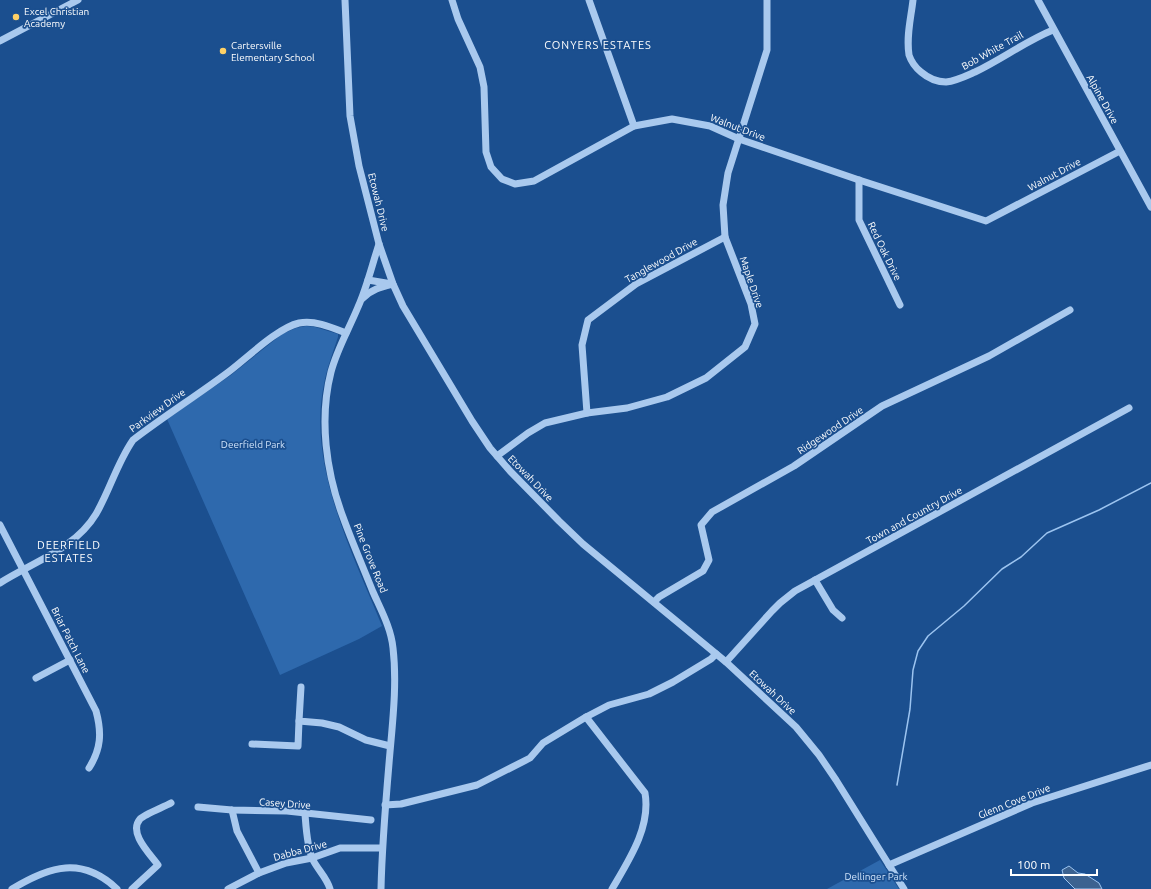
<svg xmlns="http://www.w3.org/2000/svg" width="1151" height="889" viewBox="0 0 1151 889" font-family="Ubuntu,sans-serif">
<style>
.green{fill:#2e69ad}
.water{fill:#3c6290;stroke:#9cc4f0}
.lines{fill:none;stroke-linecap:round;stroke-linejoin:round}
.stream{stroke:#9cc4f0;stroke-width:1.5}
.minor{stroke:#a9c9ee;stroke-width:7}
.poi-dot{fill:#ffd166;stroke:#1b4f8f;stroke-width:1.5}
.labels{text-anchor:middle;stroke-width:3.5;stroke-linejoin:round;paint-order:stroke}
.poi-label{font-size:10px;fill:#fff;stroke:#1b4f8f;text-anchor:start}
.street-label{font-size:10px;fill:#fff;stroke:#1b4f8f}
.park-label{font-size:10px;fill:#cfe3fa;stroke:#1b4f8f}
.neighbourhood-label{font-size:11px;letter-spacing:1px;fill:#fff;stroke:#1b4f8f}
</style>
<rect width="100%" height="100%" fill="#1b4f8f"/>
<g class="green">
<path d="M306 326 315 327 338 334V337C333 352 327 368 324 384 307 465 352 552 382 626L359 639 280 675 167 419 231 375 282 334 296 328Z"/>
<polygon points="880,860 899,889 827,889"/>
</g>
<polygon class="water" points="1069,866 1078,873 1085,874 1099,883 1102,889 1075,889 1064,878 1062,870"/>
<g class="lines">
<polyline class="stream" points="897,785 910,709 913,670 918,651 928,636 964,606 1002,569 1021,557 1047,533 1099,510 1151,483"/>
<g class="minor">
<polyline points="345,0 350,116 359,166 379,244 393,284 403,306 472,421 490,448 510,471 559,521 583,544 726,662 796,727 819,755 836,780 904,889"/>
<polyline points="452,0 458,19 480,67 484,87 486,152 491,167 502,179 515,184 534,181 634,126 672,119 710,126 739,139 859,180 986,221 1120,151"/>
<polyline points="589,0 634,126"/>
<path d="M913 0C911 18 906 36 909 55 911 61 916 68 921 72 928 78 937 82 946 82 956 81 966 76 975 72 1002 59 1026 41 1053 30"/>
<polyline points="1038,0 1151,207"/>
<polyline points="0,41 78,0"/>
<polyline points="859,180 859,220 900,305"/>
<path d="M379 244C372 265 367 287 358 307 349 329 337 349 331 372 319 419 326 472 343 517 352 542 363 567 373 592 381 610 391 628 393 648 397 682 393 718 390 752 386 798 382 843 381 889"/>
<polyline points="368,280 392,284"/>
<path d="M363 298C372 289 381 287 393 284"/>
<polyline points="587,413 582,345 588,320 636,284 725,237"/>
<polyline points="497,456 528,433 545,423 587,413 627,408 667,397 706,378 745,347 755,324 751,304 725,237 723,205 728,173 767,50 767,0"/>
<path d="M0 525 96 711C102 733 101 749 89 768"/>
<polyline points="815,580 833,610 842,618"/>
<path d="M0 583C33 562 75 549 96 514 110 490 117 463 133 440 163 417 196 396 227 373 246 359 277 328 299 323 315 320 331 327 346 333"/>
<polyline points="654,602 659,597 703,571 709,560 701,525 712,512 794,466 882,406 989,356 1070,310"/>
<polyline points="726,662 772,611 780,603 795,591 1129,408"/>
<polyline points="36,678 70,660"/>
<polyline points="301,687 299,721 322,723 339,727 366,740 390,746"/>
<path d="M586 717 645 793C651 827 629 860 612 889"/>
<polyline points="252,744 298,746 299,721"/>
<polyline points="385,805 401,804 477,785 530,758 543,743 586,717 609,705 649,694 673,682 711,659 716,654"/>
<polyline points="198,807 232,810 287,811 371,820"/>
<polyline points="232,810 237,831 259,873"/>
<path d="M305 814C306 827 307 848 313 860 318 870 327 878 330 889"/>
<polyline points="889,865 1032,803 1151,765"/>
<path d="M12 889C50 866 82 856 117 889"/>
<path d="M132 889 158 865C150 854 128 833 140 819 145 814 164 807 171 803"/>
<polyline points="228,889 259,873 286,863 312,858 340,848 382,848"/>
</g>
</g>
<g class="poi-dot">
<circle cx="16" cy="17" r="4"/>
<circle cx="223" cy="51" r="4"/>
</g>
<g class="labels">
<g class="poi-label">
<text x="24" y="15">Excel Christian<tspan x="24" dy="12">Academy</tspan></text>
<text x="231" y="49">Cartersville<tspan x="231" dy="12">Elementary School</tspan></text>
</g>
<g class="street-label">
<text transform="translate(992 50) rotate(-29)" y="4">Bob White Trail</text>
<text transform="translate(1103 99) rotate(61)" y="4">Alpine Drive</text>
<text transform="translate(738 127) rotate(21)" y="4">Walnut Drive</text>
<text transform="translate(1054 174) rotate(-28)" y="4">Walnut Drive</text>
<text transform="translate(379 202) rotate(76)" y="4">Etowah Drive</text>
<text transform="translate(885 251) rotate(64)" y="4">Red Oak Drive</text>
<text transform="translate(661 260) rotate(-29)" y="4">Tanglewood Drive</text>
<text transform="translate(752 282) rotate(71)" y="4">Maple Drive</text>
<text transform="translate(157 410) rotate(-36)" y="4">Parkview Drive</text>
<text transform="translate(830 430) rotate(-34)" y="4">Ridgewood Drive</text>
<text transform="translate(531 478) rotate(46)" y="4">Etowah Drive</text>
<text transform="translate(914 515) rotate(-29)" y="4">Town and Country Drive</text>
<text transform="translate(371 558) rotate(68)" y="4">Pine Grove Road</text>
<text transform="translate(71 640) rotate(63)" y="4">Briar Patch Lane</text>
<text transform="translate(773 692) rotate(43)" y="4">Etowah Drive</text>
<text transform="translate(1014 801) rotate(-22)" y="4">Glenn Cove Drive</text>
<text transform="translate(285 803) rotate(4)" y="4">Casey Drive</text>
<text transform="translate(300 850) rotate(-15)" y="4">Dabba Drive</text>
</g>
<g class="park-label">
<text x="253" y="448">Deerfield Park</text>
<text x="876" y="880">Dellinger Park</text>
</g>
<g class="neighbourhood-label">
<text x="598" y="49">CONYERS ESTATES</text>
<text x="69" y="549">DEERFIELD<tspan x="69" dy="13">ESTATES</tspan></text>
</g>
</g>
<path d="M1011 869v6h86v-6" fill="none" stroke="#ffffff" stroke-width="2"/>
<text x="1017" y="869" font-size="12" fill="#ffffff" stroke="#1b4f8f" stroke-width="3" paint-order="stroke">100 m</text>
</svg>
